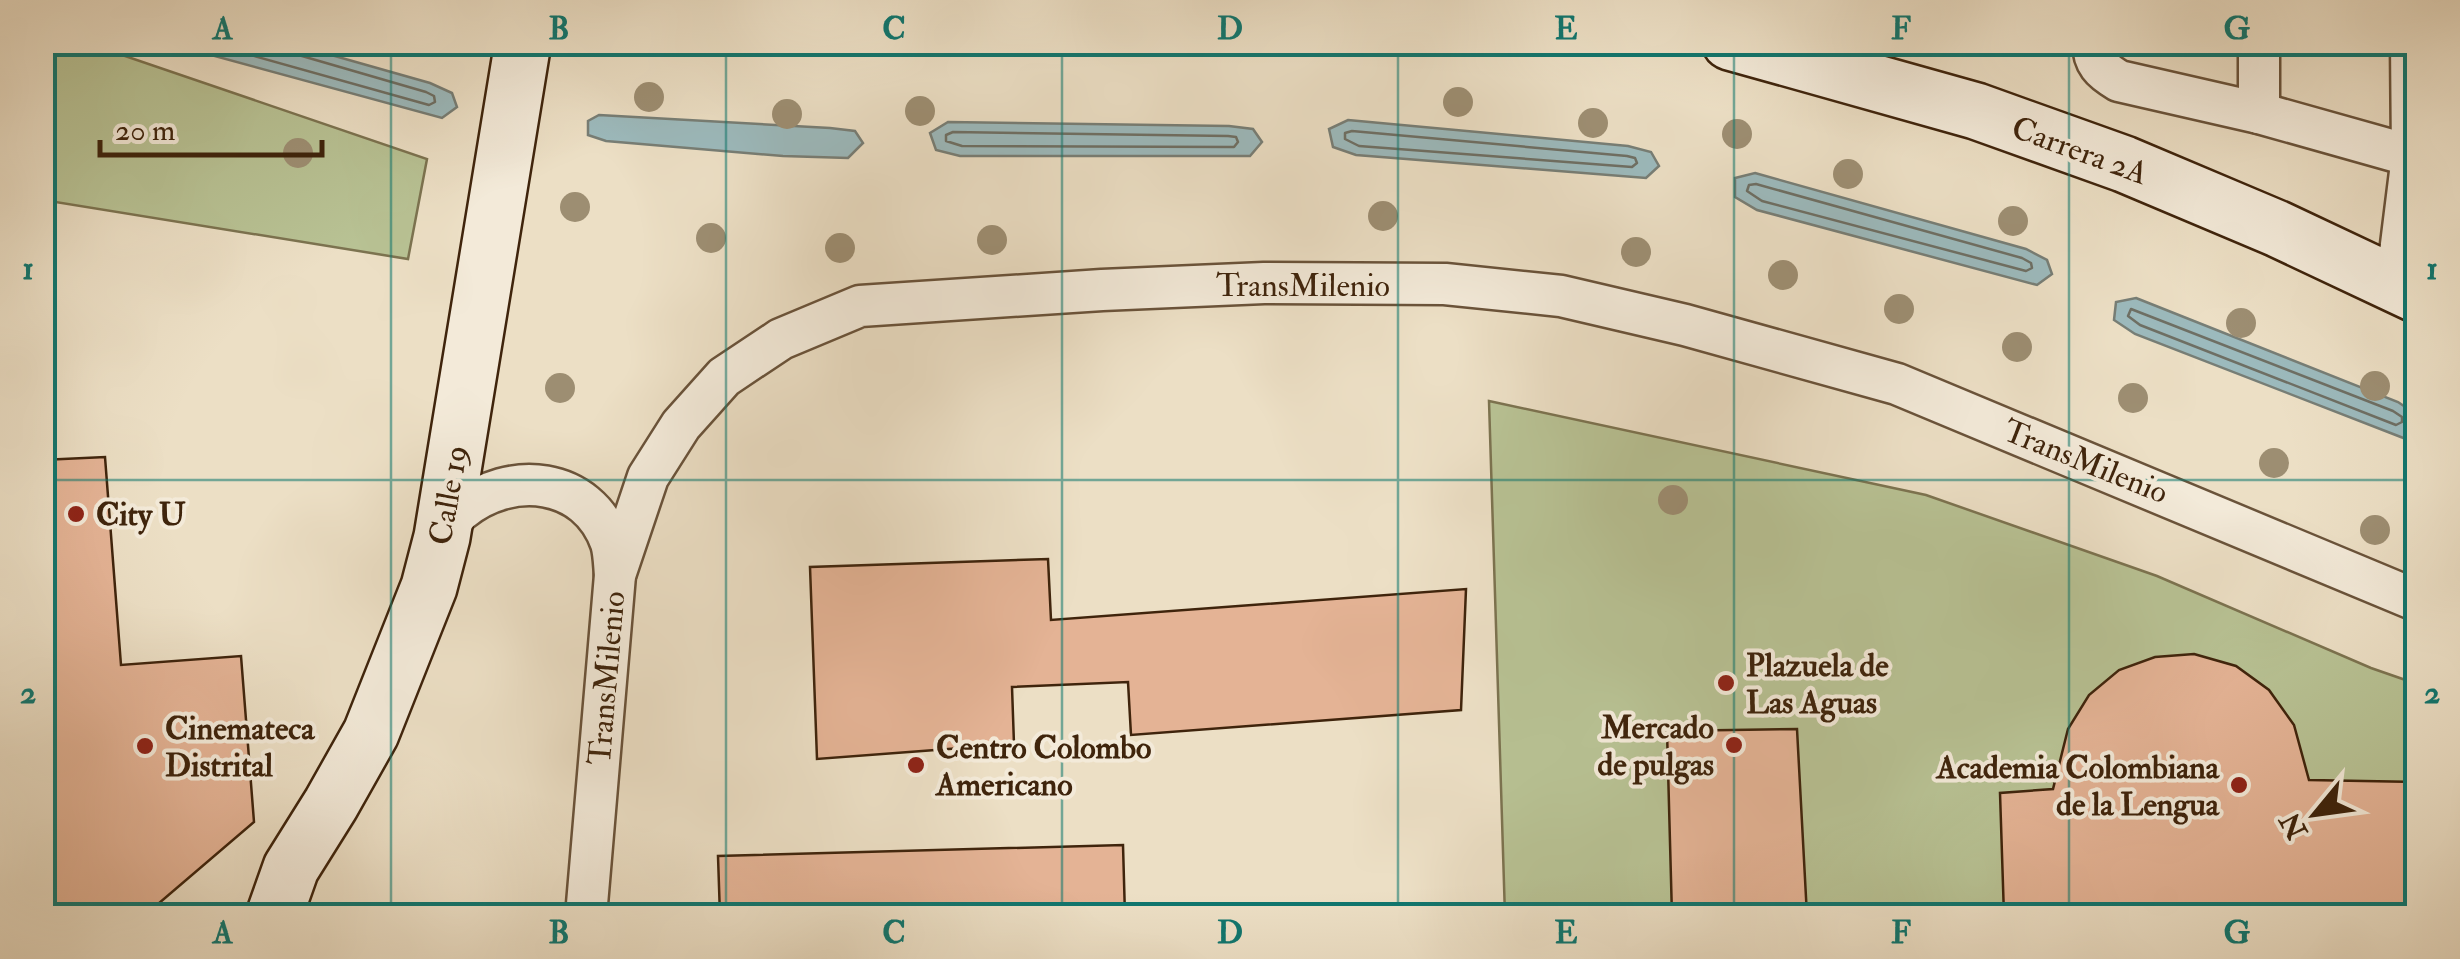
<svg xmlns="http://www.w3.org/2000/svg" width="2460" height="959" viewBox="0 0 2460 959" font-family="'IM FELL Double Pica',serif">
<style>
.green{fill:#b8c294;stroke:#7c7350;stroke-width:2.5}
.water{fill:#9cbabd;stroke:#777e76;stroke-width:2.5}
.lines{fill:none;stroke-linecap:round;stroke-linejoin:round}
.shore{stroke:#6e6f64;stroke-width:2.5}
.building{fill:#e4b395;stroke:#3f240c;stroke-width:2.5}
.lane-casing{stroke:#6a533a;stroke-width:45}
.secondary-casing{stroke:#3f240c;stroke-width:60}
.lane{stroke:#f3ead9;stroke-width:40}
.secondary{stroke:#f3ead9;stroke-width:55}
.tree{fill:#9d8e72}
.grid{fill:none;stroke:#0f766e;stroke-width:2.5;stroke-opacity:0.55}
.poi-dot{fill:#8f2418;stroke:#f3ead9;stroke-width:4}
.labels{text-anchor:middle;stroke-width:8;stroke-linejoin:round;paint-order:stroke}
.street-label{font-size:32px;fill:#3f240c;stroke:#f3ead9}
.poi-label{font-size:32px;font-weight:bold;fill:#3f240c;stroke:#f3ead9;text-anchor:start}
.neatline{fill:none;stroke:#0f766e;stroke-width:4}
.grid-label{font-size:32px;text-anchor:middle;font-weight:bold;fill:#0f766e}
</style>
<rect width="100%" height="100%" fill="#ecdfc5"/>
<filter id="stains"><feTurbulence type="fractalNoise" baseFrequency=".002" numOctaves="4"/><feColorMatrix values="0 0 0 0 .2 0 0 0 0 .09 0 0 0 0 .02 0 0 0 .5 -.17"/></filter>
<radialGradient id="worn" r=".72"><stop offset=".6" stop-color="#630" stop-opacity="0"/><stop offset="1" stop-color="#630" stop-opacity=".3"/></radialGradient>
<g class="green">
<polygon points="43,42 87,43 427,159 408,259 43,200"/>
<polygon points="1489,401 1926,495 2157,576 2371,668 2417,684 2417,916 1505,916"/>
</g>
<g class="water">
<polygon points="167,43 289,43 430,83 452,93 457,107 442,118"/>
<polygon points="599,115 830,128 855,131 863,143 848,158 783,156 606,141 588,135 588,121"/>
<polygon points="1348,120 1628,146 1651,152 1659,166 1646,178 1356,155 1333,147 1329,129"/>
<polygon points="948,122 1229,126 1253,129 1262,142 1250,156 960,156 936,150 930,133"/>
<polygon points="1755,173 2026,249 2047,260 2052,274 2037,285 1757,210 1735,197 1735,178"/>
<polygon points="2136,298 2398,402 2417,415 2417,433 2406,439 2135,334 2114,320 2116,302"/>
</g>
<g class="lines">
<g class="shore">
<polyline points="204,42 429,105 435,102 434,96 426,92 302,56 296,50 295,42"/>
<polygon points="1352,131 1627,156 1635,158 1637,163 1632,167 1359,146 1345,139 1345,133"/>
<polygon points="953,132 1228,136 1236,137 1238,142 1234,147 962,146 946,141 946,135"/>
<polygon points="1756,184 2022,258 2031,263 2032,268 2026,271 1762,201 1747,191 1749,185"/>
<polygon points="2131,309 2393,411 2402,417 2402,422 2396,425 2140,325 2128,316"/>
</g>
</g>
<g class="building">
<polygon points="105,457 121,665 241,656 254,822 144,916 42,916 42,460"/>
<polygon points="1048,559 1051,620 1466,589 1461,710 1131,735 1128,682 1012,687 1014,744 817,759 810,567"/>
<polygon points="2194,654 2236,666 2269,690 2294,725 2309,780 2418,782 2418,916 2004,916 2000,793 2053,789 2068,729 2089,695 2119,670 2155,657"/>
<polygon points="1797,729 1807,916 1672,916 1667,731"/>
<polygon points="1123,845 1125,916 720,916 718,856"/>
</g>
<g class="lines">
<g class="lane-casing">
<g id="lane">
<path d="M2093 42C2093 63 2102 71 2119 81L2259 113 2412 156"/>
<polyline points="2259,113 2259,42"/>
<polyline points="2396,285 2412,156 2411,42"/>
<path d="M442 537C448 529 453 517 460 511 510 469 588 477 611 543 614 553 614 565 615 575"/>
<polyline points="586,916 615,575 648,477 681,425 724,377 781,339 860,306 1102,290 1264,283 1445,284 1561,296 1685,325 1897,384 2418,601"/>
</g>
</g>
<g class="secondary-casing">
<g id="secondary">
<polyline points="1730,42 1976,111 2124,164 2278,229 2418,295"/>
<polyline points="274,916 291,868 331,804 371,733 429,587 442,537 523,42"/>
</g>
</g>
<use href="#lane" class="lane"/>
<use href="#secondary" class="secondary"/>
</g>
<g class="tree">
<circle cx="649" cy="97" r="15"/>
<circle cx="1458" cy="102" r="15"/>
<circle cx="920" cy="111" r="15"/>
<circle cx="787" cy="114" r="15"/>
<circle cx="1593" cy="123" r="15"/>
<circle cx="1737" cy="134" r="15"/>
<circle cx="298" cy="153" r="15"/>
<circle cx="1848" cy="174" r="15"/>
<circle cx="575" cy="207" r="15"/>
<circle cx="1383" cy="216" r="15"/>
<circle cx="2013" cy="221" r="15"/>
<circle cx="711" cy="238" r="15"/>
<circle cx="992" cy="240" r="15"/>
<circle cx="840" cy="248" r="15"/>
<circle cx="1636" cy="252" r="15"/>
<circle cx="1783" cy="275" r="15"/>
<circle cx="1899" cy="309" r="15"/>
<circle cx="2241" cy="323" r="15"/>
<circle cx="2017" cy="347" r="15"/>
<circle cx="2375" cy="386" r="15"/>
<circle cx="560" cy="388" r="15"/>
<circle cx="2133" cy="398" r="15"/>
<circle cx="2274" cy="463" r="15"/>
<circle cx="1673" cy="500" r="15"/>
<circle cx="2375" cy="530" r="15"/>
</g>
<path class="grid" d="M391 42V916M726 42V916M1062 42V916M1398 42V916M1734 42V916M2069 42V916M42 480H2418"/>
<g class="poi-dot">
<circle cx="76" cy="514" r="10"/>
<circle cx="1726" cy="683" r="10"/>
<circle cx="1734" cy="745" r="10"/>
<circle cx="145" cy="746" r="10"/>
<circle cx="916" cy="765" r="10"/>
<circle cx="2239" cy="785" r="10"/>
</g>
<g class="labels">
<g class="street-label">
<text transform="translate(2080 150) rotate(20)" y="11">Carrera 2A</text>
<text x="1303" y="296">TransMilenio</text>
<text transform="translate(2086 461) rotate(22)" y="11">TransMilenio</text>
<text transform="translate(448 495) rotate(-80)" y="11">Calle 19</text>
<text transform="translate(606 678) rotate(-85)" y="11">TransMilenio</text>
</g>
<g class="poi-label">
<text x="96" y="525">City U</text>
<text x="1746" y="676">Plazuela de<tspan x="1746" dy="37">Las Aguas</tspan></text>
<text x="1714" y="738" text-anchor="end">Mercado<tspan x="1714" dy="37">de pulgas</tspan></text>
<text x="165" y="739">Cinemateca<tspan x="165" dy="37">Distrital</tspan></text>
<text x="936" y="758">Centro Colombo<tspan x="936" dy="37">Americano</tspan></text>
<text x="2219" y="778" text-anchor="end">Academia Colombiana<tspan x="2219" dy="37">de la Lengua</tspan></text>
</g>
</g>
<rect width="2460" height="959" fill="none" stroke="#ecdfc5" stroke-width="110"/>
<g transform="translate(2315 814) rotate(241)" stroke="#f3ead9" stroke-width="8" paint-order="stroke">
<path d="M0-8L18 38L0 25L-18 38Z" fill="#3f240c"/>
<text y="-15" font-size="28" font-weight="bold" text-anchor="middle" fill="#3f240c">N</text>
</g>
<path d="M100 140v15h222v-15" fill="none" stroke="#3f240c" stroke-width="5"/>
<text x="115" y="140" font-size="30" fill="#3f240c" stroke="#f3ead9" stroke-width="8" paint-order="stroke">20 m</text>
<rect x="55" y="55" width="2350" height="849" class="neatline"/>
<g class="grid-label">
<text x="223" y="39">A</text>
<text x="559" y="39">B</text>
<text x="894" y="39">C</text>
<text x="1230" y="39">D</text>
<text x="1566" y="39">E</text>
<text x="1901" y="39">F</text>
<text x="2237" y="39">G</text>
<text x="28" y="279">1</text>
<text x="2432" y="279">1</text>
<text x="28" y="703">2</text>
<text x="2432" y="703">2</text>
<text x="223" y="943">A</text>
<text x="559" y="943">B</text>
<text x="894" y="943">C</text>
<text x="1230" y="943">D</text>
<text x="1566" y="943">E</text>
<text x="1901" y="943">F</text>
<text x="2237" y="943">G</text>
</g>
<rect width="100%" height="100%" filter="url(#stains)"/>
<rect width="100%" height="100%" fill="url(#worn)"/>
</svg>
